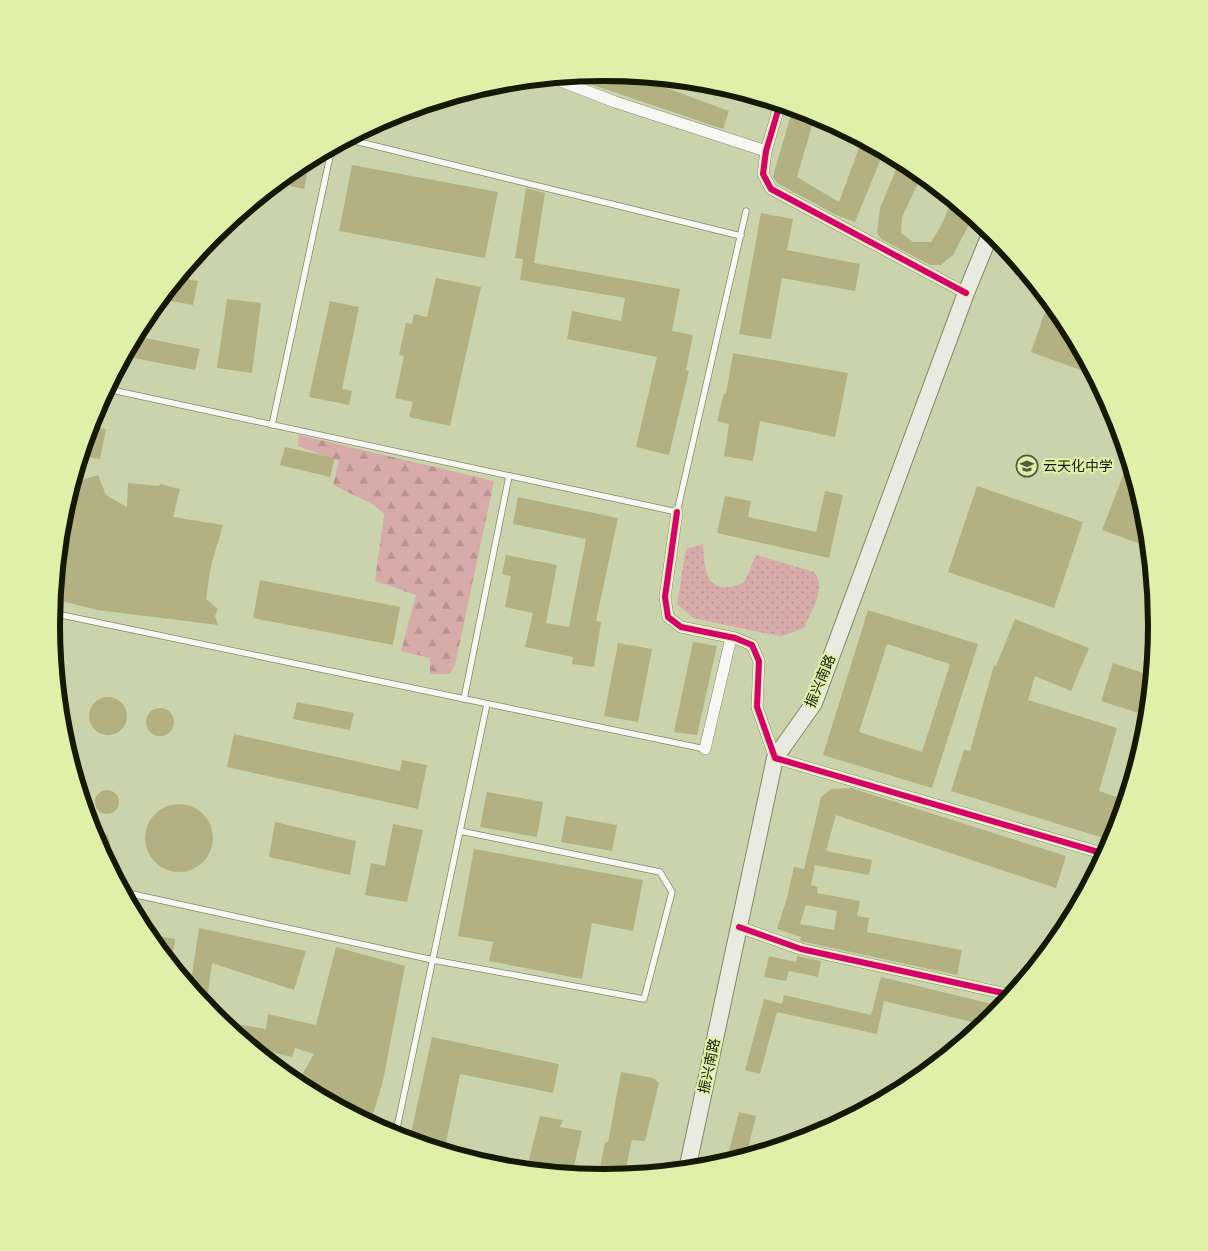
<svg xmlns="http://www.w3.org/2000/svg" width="1208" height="1251" viewBox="0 0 1208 1251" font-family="Lato,'Noto Sans SC',sans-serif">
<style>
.grass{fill:url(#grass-dots)}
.forest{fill:url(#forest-firs)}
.building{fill:#b3b182;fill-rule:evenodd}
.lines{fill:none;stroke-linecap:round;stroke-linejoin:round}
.service-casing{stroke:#82886a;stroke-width:7}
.minor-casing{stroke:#82886a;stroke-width:12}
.secondary-casing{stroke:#82886a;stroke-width:18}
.service{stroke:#f7f8f3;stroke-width:5.5}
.minor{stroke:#f7f8f3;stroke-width:11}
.secondary{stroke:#e9ebe2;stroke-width:16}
.cycleway-casing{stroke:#e0f0a9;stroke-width:9}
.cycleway{stroke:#d6006c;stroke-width:6}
.labels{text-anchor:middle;stroke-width:4.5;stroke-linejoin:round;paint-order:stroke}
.poi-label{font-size:14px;fill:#141900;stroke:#e0f0a9;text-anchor:start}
.street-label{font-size:14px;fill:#141900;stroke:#e0f0a9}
.rim{fill:none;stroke:#141900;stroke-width:6}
</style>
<defs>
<pattern id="grass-dots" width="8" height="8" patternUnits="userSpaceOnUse" patternTransform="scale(1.25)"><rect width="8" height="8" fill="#d7abaa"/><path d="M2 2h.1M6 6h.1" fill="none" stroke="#b89390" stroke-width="1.8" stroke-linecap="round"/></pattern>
<pattern id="forest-firs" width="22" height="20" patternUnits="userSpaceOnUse" patternTransform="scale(1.25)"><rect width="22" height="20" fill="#d7abaa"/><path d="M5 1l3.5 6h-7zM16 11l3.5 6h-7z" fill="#b89390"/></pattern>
</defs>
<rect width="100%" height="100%" fill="#cbd3ad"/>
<path class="grass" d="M703 544C705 574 706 597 744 583L756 555 814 572C827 588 811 611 804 628L782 636 764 633 693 618 677 604 686 549Z"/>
<polygon class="forest" points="299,435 494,481 455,665 450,674 430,674 430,658 401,651 416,595 375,581 384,514 374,505 333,485 339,461 298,446"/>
<g class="building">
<polygon points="604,73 634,76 729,111 723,129 590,84 593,74"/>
<polygon points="793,108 815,115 797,177 839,202 862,140 884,151 855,222 836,215 777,183 773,177 775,169"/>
<polygon points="310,159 304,189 276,183 297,166"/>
<polygon points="900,160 922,175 902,217 901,233 913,242 931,242 941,226 952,200 973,217 953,255 941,265 930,265 881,239 877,233 880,208"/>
<polygon points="352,165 498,192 485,258 339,231"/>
<polygon points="526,188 545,193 534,263 680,289 672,331 693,335 686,370 689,371 669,455 636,447 657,357 567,339 572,311 621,321 625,298 520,280 523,259 515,258"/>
<polygon points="761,213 793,219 787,250 860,264 855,291 782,278 771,339 739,334"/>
<polygon points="178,278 198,281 193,305 160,299"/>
<polygon points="436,278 481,287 450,426 409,417 413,402 395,398 404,356 399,355 406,323 412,324 414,314 427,317"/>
<polygon points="227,299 261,303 252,373 217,368"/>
<polygon points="330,301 359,307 342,389 352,391 349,405 309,397"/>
<polygon points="1049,301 1064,319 1094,375 1031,352"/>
<polygon points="135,336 200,349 195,370 124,356"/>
<polygon points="733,353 848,373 835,437 760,421 753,461 724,456 729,424 717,421 724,393 726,394"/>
<polygon points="90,426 106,429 100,459 81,456"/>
<polygon points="285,447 335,458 330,477 280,465"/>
<polygon points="1129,460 1146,518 1149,547 1102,530"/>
<polygon points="98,475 106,495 127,507 128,483 159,486 160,484 180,489 173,517 223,525 211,566 206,599 218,609 215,616 218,625 97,610 54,599 62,517 72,483"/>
<polygon points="977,486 1083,522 1054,608 948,572"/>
<polygon points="825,491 843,495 829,558 717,533 725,496 751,501 748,517 816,532"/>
<polygon points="518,497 618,518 596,621 601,622 594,667 572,664 573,657 525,647 533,613 505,607 511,576 502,574 506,555 557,565 546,623 569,627 586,539 513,524"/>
<polygon points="260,580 400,607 393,645 253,618"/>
<path d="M868 610 978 644 932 788 823 755ZM887 644 950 664 922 752 859 732Z"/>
<polygon points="1015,619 1089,648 1071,691 1035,676 1028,700 1117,728 1099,791 1126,800 1113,841 951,791 964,750 970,751 994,665 996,666"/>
<polygon points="693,642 717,646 697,735 674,732"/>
<polygon points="618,643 652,649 638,722 604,716"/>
<polygon points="1113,663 1152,676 1148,716 1101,701"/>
<circle cx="108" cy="716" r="19"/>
<polygon points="297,702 354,713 350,730 293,719"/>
<circle cx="160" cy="722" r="14"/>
<polygon points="234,734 400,771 402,760 427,765 418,809 227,767"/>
<path d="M851 788 1066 856 1056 888 836 815 826 851 872 860 869 875 815 865 811 885 818 887 817 893 860 901 857 916 869 918 867 932 962 950 957 975 800 941 801 937 777 929 787 898 794 867 804 869 821 797 831 789ZM806 905 837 911 834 930 800 924Z"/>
<circle cx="107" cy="802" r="12"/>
<polygon points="487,792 543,802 537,837 480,827"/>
<circle cx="179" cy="838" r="34"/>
<polygon points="566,816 617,825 612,851 561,842"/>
<polygon points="275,822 356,841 350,875 269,857"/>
<polygon points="393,824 423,830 407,902 365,895 371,863 385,866"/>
<polygon points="102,831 108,836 110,844 104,856 92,832"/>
<polygon points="474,849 643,880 633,931 592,923 582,979 489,961 493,942 458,936"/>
<polygon points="199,928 306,951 294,990 212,963 206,1007 190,988"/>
<polygon points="146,934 175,939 171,965"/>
<polygon points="336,947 405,966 383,1081 370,1124 296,1085 314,1054 295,1048 292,1057 250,1047 218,1021 266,1029 268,1014 316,1025"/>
<polygon points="769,956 796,962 797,956 821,961 818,977 789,971 786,981 764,977"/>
<polygon points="881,977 1000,1006 999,1011 985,1025 884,1001 877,1034 777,1012 760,1074 745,1070 764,999 782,1004 784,995 871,1015"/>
<polygon points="432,1037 559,1064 553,1093 460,1074 444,1152 424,1146 425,1141 410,1138"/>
<polygon points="621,1072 653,1078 659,1083 645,1141 632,1140 624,1176 598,1178 605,1142 608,1142"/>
<polygon points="739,1112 756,1116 746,1157 742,1159 728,1155"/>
<polygon points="540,1116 563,1120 560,1127 582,1131 572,1175 526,1171"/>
</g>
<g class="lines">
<g class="service-casing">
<g id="service">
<polyline points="347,139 741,236"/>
<polyline points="107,389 677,512 746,211"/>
<polyline points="272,425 332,147"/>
<polyline points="52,613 705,749"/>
<polyline points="464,699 509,476"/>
<polyline points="123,892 433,960 644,999 672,892 660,872 460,831"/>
<polyline points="395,1137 487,704"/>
</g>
</g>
<g class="minor-casing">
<g id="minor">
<polyline points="553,78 615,102 766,151"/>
<polyline points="780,104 766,151 763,174 771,189 966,293"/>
<polyline points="677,512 665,597 668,617 681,627 735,638 752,645 759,661 757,707 775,758 1105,854"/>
<polyline points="705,749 731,638"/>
<polyline points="739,927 801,949 1012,995"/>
</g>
</g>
<g class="secondary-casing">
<polyline id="secondary" points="687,1170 775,758 814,703 966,293 991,232"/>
</g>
<use href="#service" class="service"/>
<use href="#minor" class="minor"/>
<use href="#secondary" class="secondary"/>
<g class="cycleway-casing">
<g id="cycleway">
<polyline points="780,104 766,151 763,174 771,189 966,293"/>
<polyline points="677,512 665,597 668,617 681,627 735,638 752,645 759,661 757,707 775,758 1105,854"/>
<polyline points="739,927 801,949 1012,995"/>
</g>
</g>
<use href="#cycleway" class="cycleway"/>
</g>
<defs>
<g id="school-ring" transform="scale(1.125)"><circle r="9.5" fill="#e0f0a9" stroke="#545a3d" stroke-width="1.5"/><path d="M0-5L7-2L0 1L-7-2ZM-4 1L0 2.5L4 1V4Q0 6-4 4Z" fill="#545a3d"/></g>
</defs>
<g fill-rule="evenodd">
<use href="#school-ring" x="1027" y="466"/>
</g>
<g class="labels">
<g class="poi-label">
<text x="1043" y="471">云天化中学</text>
</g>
<g class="street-label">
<text transform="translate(820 681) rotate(-67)" y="5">振兴南路</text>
<text transform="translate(709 1066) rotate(-78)" y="5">振兴南路</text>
</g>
</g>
<path d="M0 0H1208V1251H0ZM60 625a544 544 0 1 1 1088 0a544 544 0 1 1-1088 0Z" fill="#e0f0a9" fill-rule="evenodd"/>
<path class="rim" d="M60 625a544 544 0 1 1 1088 0a544 544 0 1 1-1088 0Z"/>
</svg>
